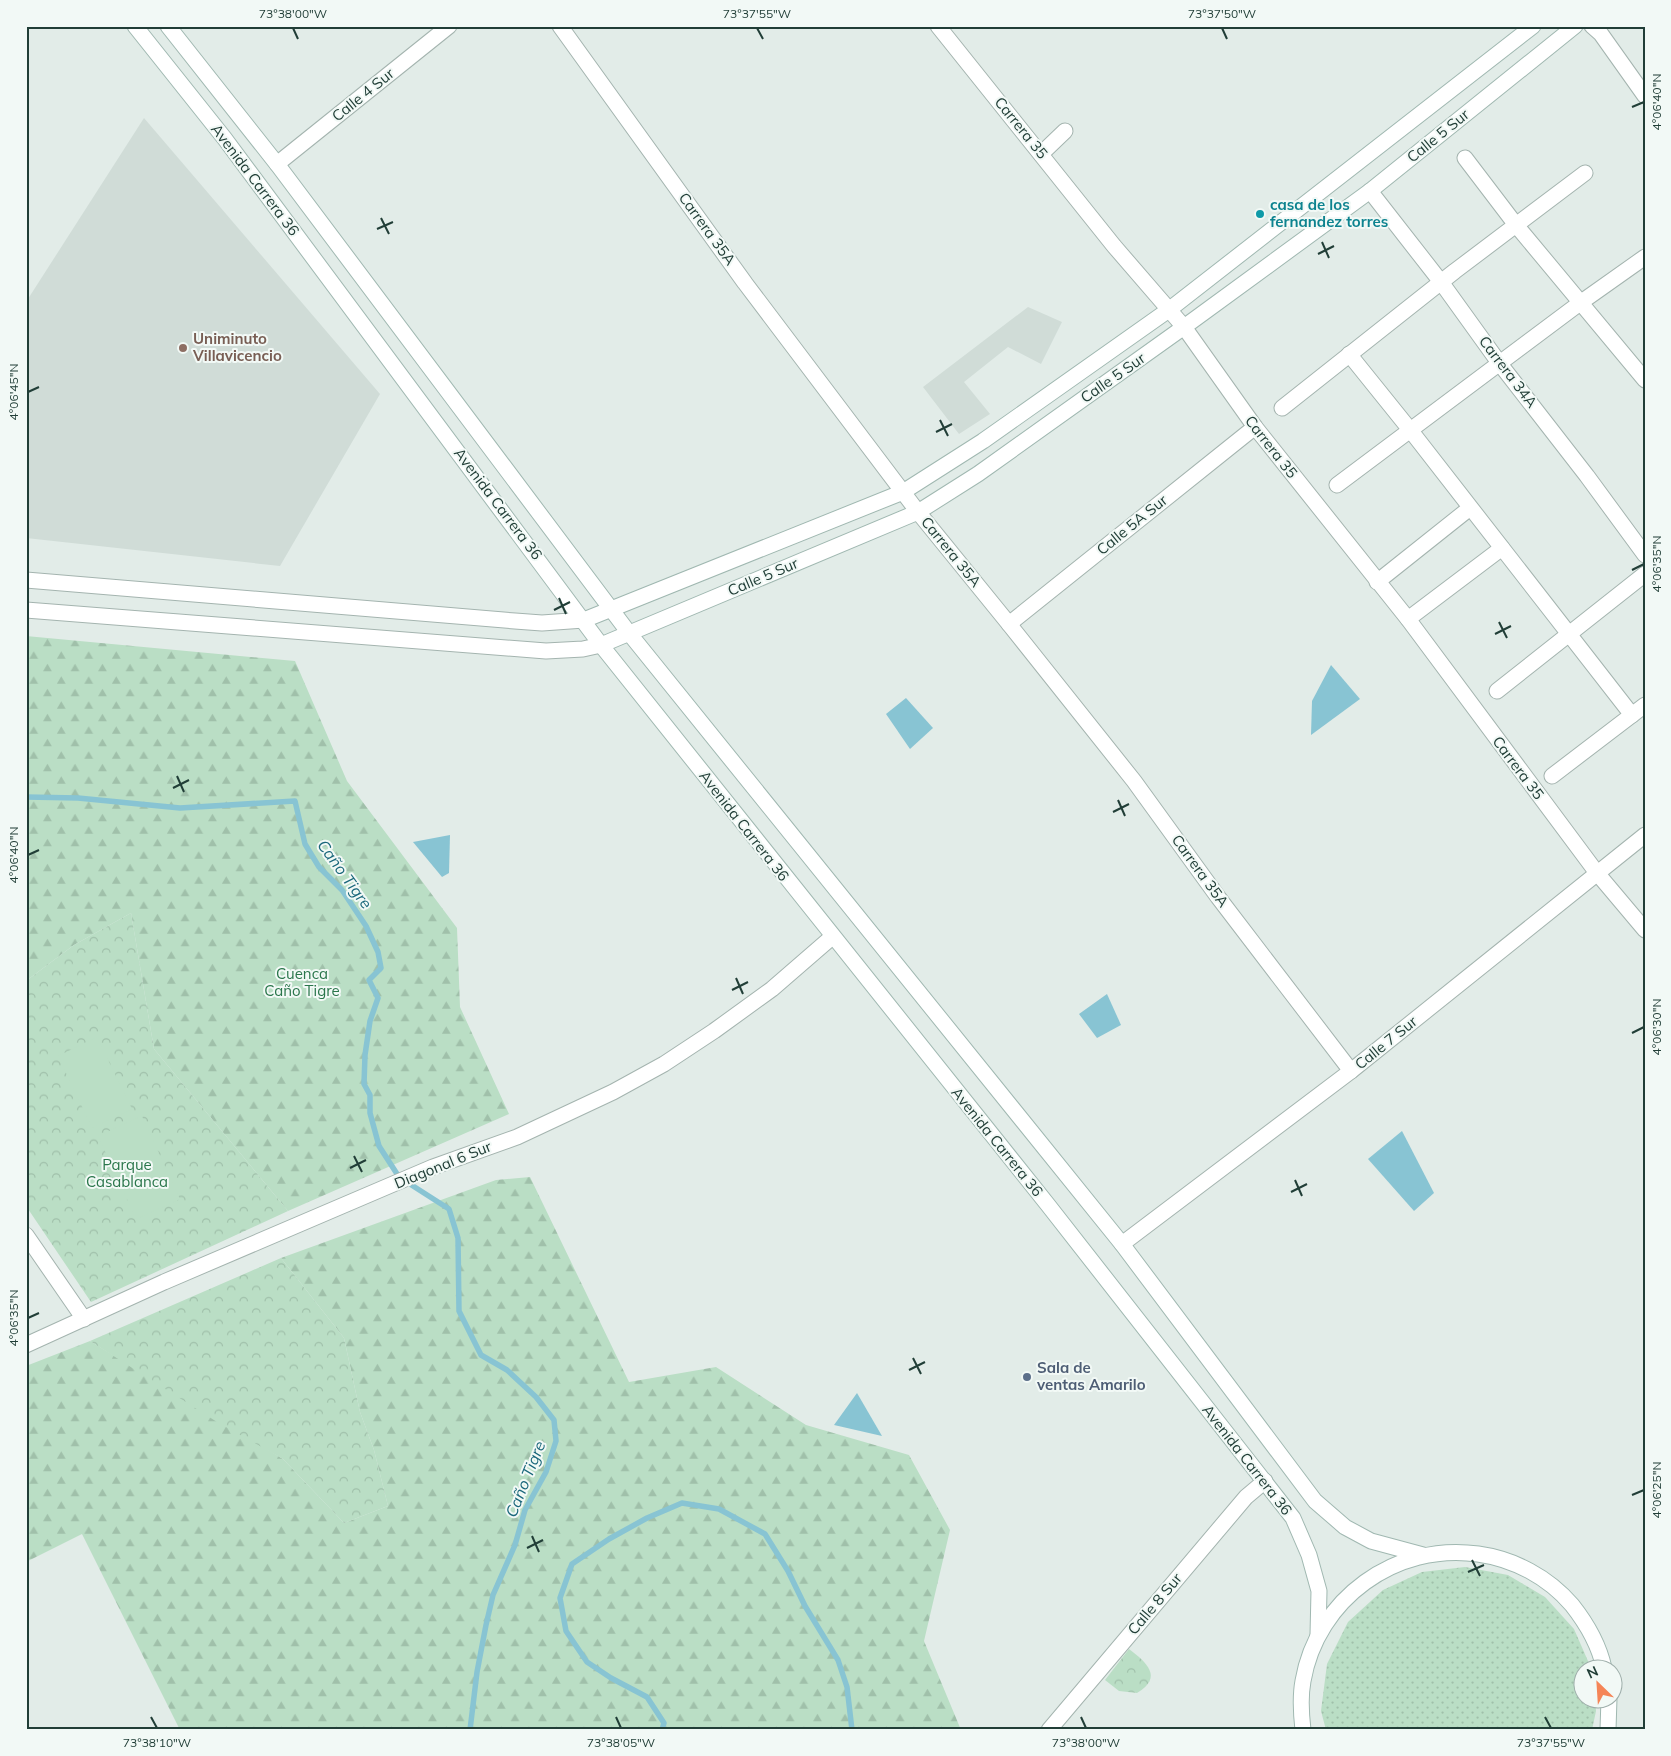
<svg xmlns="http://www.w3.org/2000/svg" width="1671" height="1756" viewBox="0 0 1671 1756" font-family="Mulish,sans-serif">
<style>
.built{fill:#d0dcd7}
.grass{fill:url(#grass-dots)}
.forest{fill:url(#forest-firs)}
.park{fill:url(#park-crowns)}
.pitch{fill:#badec5}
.water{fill:#88c4d3}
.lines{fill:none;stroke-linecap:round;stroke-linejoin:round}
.stream{stroke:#88c4d3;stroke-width:5.5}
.street-casing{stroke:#a4b4af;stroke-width:17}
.secondary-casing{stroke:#a0b8b1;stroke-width:17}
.street{stroke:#fff;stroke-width:15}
.secondary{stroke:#fff;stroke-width:15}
.ticks{fill:none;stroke:#213e37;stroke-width:2}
.culture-dot{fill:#0f9aa8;stroke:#f2f9f6;stroke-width:2}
.education-dot{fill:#8d6e63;stroke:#f2f9f6;stroke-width:2}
.service-dot{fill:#5c6f8a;stroke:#f2f9f6;stroke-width:2}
.labels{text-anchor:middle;stroke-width:4;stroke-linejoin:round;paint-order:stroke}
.street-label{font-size:15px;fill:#213e37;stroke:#f2f9f6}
.culture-label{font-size:15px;font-weight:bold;fill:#0d838f;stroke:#f2f9f6;text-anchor:start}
.education-label{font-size:15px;font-weight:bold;fill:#785e54;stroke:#f2f9f6;text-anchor:start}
.park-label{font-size:15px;fill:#2a764b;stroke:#f2f9f6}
.service-label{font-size:15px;font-weight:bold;fill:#4e5e75;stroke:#f2f9f6;text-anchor:start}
.water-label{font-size:16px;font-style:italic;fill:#1a677b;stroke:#f2f9f6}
.neatline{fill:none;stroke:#213e37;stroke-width:2}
.ticks-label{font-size:12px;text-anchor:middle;fill:#213e37}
</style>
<defs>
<pattern id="grass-dots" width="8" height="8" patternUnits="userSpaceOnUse" patternTransform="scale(1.25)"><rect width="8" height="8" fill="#badec5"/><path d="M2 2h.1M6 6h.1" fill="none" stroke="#a0c0aa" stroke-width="1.8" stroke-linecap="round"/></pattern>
<pattern id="forest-firs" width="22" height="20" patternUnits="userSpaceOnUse" patternTransform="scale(1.25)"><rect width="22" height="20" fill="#badec5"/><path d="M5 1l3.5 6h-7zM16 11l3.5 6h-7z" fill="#a0c0aa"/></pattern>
<pattern id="park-crowns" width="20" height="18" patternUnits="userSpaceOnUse" patternTransform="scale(1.25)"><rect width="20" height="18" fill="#badec5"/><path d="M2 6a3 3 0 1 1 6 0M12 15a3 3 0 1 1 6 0" fill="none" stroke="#a0c0aa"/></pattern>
</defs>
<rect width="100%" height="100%" fill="#e2ece8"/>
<g class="built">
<polygon points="144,118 380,394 280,566 26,538 26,302"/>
<polygon points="1028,307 1062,322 1041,364 1008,347 964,382 990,414 959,434 923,387"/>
</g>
<polygon class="grass" points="1465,1567 1508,1575 1545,1597 1574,1629 1591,1668 1584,1668 1584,1698 1595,1699 1596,1711 1592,1730 1326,1730 1321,1711 1327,1664 1348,1622 1383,1590 1422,1572"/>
<g class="forest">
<polygon points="26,636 295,661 347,781 457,928 460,1007 509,1114 288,1211 154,1049 131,913 74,945 26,981"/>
<polygon points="530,1177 629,1382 716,1367 806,1425 909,1455 950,1530 924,1641 961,1730 180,1730 82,1534 26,1562 26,1366 90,1341 283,1459 344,1523 388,1506 374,1450 360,1412 344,1338 281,1258 496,1180"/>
</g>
<g class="park">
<polygon points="131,913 154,1049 288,1211 91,1302 26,1206 26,981 74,945"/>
<polygon points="281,1258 344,1338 360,1412 374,1450 388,1506 344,1523 283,1459 217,1422 90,1341"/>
<path d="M1129 1649C1146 1662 1164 1677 1137 1693L1119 1691 1105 1680Z"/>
</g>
<g class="pitch">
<polygon points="97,1037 132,1109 92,1128 58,1056"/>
<polygon points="142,1116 180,1199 136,1219 98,1136"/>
</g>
<g class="water">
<polygon points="1331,665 1360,699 1311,735 1312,701"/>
<polygon points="906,698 933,728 910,749 886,714"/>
<polygon points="450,835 449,873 442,877 413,842"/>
<polygon points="1107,994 1121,1025 1097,1038 1079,1014"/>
<polygon points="1402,1131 1434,1193 1414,1211 1368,1159"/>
<polygon points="857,1393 882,1436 834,1425"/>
</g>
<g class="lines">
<g class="stream">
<polyline points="26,797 78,798 180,808 295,801 305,844 319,867 342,890 366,926 378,952 381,968 369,980 378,998 370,1021 365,1055 364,1084 370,1095 370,1113 379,1146 399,1177 449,1209 458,1238 459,1311 481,1355 507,1370 536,1397 554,1420 556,1441 546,1472 525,1510 515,1545 493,1595 486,1625 477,1672 470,1730"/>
<polyline points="662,1730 664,1723 647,1697 611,1678 587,1662 566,1631 560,1598 572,1564 609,1539 647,1518 682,1503 719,1509 765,1534 788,1571 805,1606 838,1660 847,1687 852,1730"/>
</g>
<g class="street-casing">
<g id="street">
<polyline points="560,26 745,283 918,512 1009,624 1134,781 1218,897 1351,1071"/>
<polyline points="938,26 1114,246 1184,327 1255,427 1408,619 1597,873 1645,930"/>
<polyline points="1592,26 1601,34 1645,96"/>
<polyline points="1041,154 1065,131"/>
<polyline points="1465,158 1516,225 1645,380"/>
<polyline points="277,164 449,26"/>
<polyline points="1370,191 1441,282 1500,364 1587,476 1645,555"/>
<polyline points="1349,354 1411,431 1632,715"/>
<polyline points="1282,408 1455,271 1585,173"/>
<polyline points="1337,485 1580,303 1645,257"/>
<polyline points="26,580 515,621 542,623 584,620"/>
<polyline points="1377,582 1470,508"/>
<polyline points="26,610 546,651 583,649 601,645"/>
<polyline points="1408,619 1502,548"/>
<polyline points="1009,624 1255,427"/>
<polyline points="1497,691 1645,574"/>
<polyline points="1552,776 1645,705"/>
<polyline points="26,1235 84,1319"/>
<polyline points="1122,1244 1351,1071 1645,835"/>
<polyline points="26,1345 164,1282 433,1167 517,1137 613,1092 664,1064 714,1031 772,989 832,937"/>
<polyline points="1049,1730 1246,1497 1265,1481"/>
</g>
</g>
<g class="secondary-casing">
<g id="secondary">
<polyline points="135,26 225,139 601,645 1048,1205 1293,1518 1309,1555 1319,1591 1318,1635"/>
<polyline points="168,26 277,164 629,633 1122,1244 1315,1501 1345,1527 1371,1541 1423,1555"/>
<polyline points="584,620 903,492 983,441 1170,309 1533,26"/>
<polyline points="601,645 918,512 978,474 1184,327 1370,191 1575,26"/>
<path d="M1303 1730C1301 1713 1300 1697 1303 1681 1317 1599 1396 1542 1478 1554 1514 1559 1548 1577 1572 1605 1587 1624 1599 1645 1604 1668"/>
<polyline points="1608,1730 1609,1698"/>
</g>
</g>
<use href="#street" class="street"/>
<use href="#secondary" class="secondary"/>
</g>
<path class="ticks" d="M293 28 298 39M757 28 763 39M1222 28 1227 39M1632 107 1644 102M381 218 389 234M377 229 393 222M1322 242 1329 258M1318 254 1334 246M28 392 39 387M940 420 948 436M936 432 952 424M1632 570 1644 564M559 598 566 614M554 610 570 602M1499 622 1507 638M1495 634 1511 626M177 776 184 792M173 788 189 780M1118 800 1125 816M1113 812 1129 804M28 855 39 850M736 978 743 994M732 990 748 982M1632 1033 1644 1027M354 1156 362 1172M350 1168 366 1160M1295 1180 1302 1196M1291 1192 1307 1184M28 1318 39 1313M913 1358 921 1374M909 1370 925 1362M1632 1495 1644 1490M532 1536 539 1552M527 1548 543 1540M1472 1560 1480 1576M1468 1572 1484 1565M151 1717 157 1728M616 1717 621 1728M1081 1717 1086 1728M1545 1717 1551 1728"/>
<circle class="culture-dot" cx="1260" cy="214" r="5"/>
<circle class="education-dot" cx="183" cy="348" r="5"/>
<circle class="service-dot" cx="1027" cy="1377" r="5"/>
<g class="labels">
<g class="street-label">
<text transform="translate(363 95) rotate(-39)" y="5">Calle 4 Sur</text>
<text transform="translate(1021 128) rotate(51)" y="5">Carrera 35</text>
<text transform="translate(1438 136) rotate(-39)" y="5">Calle 5 Sur</text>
<text transform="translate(255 180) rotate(53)" y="5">Avenida Carrera 36</text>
<text transform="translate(707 229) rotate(54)" y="5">Carrera 35A</text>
<text transform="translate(1508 372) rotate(53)" y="5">Carrera 34A</text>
<text transform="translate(1113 378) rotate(-35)" y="5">Calle 5 Sur</text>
<text transform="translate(1271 447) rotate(52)" y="5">Carrera 35</text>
<text transform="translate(498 504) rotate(53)" y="5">Avenida Carrera 36</text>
<text transform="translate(1132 525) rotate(-39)" y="5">Calle 5A Sur</text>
<text transform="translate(951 552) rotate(51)" y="5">Carrera 35A</text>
<text transform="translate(763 577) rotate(-23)" y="5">Calle 5 Sur</text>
<text transform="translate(1518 768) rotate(53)" y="5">Carrera 35</text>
<text transform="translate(744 826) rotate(52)" y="5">Avenida Carrera 36</text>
<text transform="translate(1200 871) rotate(54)" y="5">Carrera 35A</text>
<text transform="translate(1386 1043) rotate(-39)" y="5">Calle 7 Sur</text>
<text transform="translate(997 1142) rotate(51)" y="5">Avenida Carrera 36</text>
<text transform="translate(443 1165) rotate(-22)" y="5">Diagonal 6 Sur</text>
<text transform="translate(1247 1460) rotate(52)" y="5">Avenida Carrera 36</text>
<text transform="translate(1155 1604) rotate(-50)" y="5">Calle 8 Sur</text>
</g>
<g class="culture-label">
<text x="1270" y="210">casa de los<tspan x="1270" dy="17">fernandez torres</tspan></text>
</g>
<g class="education-label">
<text x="193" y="344">Uniminuto<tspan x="193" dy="17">Villavicencio</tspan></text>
</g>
<g class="park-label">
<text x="302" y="979">Cuenca<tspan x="302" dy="17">Caño Tigre</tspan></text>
<text x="127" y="1170">Parque<tspan x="127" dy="17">Casablanca</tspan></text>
</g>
<g class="service-label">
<text x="1037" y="1373">Sala de<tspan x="1037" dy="17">ventas Amarilo</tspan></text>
</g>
<g class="water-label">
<text transform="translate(345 874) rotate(54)" y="6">Caño Tigre</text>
<text transform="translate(525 1479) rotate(-68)" y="6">Caño Tigre</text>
</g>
</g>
<rect width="1671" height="1756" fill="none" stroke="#f2f9f6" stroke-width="55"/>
<g transform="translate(1598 1684) rotate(335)"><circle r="24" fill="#f2f9f6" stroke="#9eaeaa"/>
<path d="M0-4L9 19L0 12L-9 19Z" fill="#f58557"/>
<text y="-8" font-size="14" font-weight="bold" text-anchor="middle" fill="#213e37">N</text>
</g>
<rect x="28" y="28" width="1616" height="1700" class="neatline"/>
<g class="ticks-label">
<text x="293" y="18">73°38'00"W</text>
<text x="757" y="18">73°37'55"W</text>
<text x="1222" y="18">73°37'50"W</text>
<text transform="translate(1657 102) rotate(-90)" y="4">4°06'40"N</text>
<text transform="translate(14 392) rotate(-90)" y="4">4°06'45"N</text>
<text transform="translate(1657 564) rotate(-90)" y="4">4°06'35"N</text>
<text transform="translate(14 855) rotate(-90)" y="4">4°06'40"N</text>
<text transform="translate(1657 1027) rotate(-90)" y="4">4°06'30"N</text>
<text transform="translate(14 1318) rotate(-90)" y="4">4°06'35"N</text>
<text transform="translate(1657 1490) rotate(-90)" y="4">4°06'25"N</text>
<text x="157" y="1747">73°38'10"W</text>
<text x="621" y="1747">73°38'05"W</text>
<text x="1086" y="1747">73°38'00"W</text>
<text x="1551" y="1747">73°37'55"W</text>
</g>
</svg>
